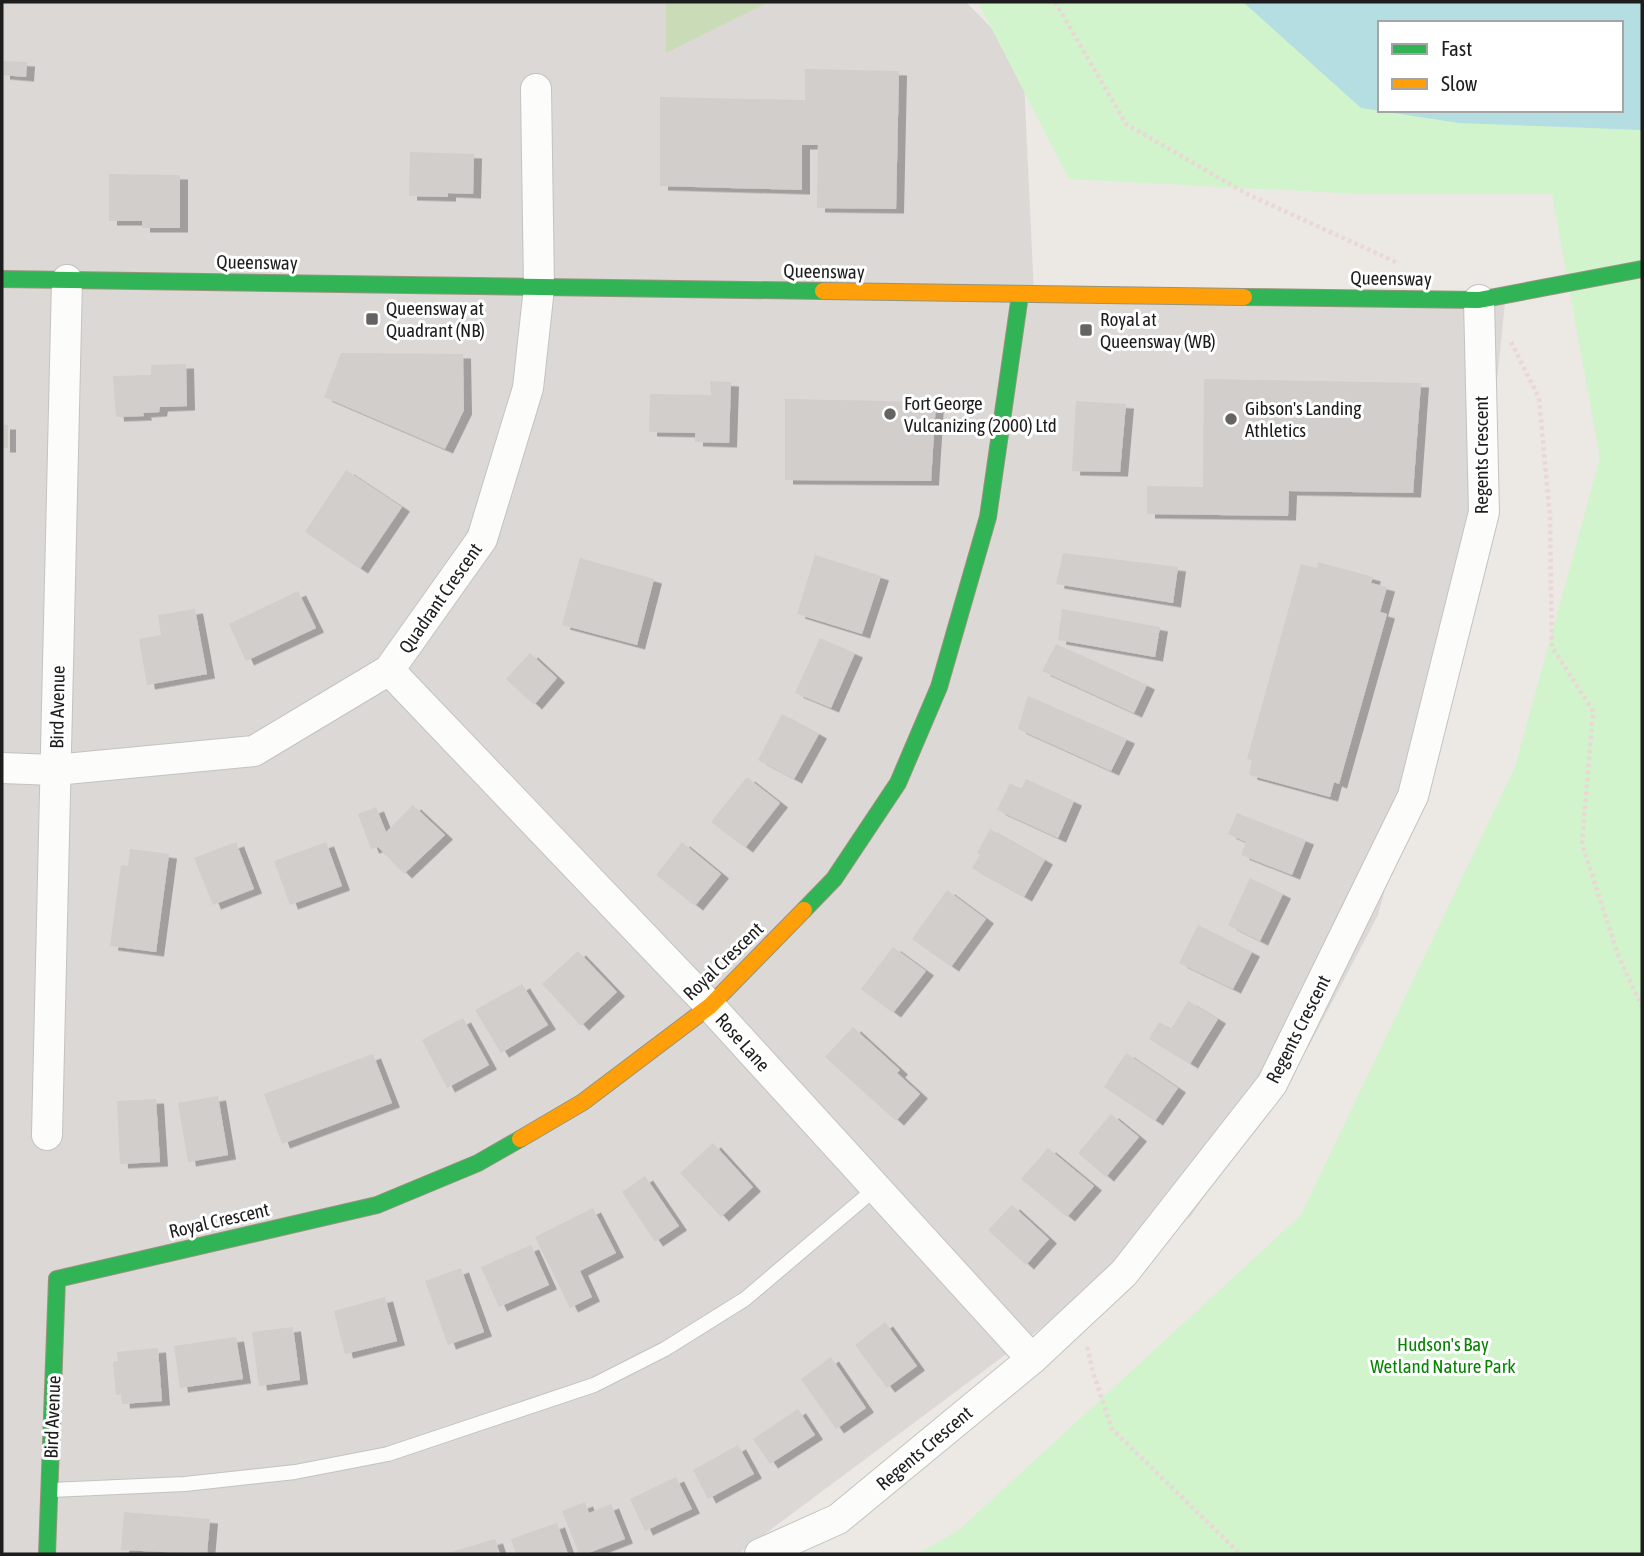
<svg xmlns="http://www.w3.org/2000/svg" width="1644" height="1556" viewBox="0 0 1644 1556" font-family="'Asap Condensed',sans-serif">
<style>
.residential{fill:#dbd8d6}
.forest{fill:#c9dcb7}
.park{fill:#d1f4cc;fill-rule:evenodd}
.water{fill:#b5dee2;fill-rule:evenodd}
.building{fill:#d2cecb;filter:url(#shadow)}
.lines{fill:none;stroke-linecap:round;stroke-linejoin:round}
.lane-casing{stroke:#c4c3c1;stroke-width:16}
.street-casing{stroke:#c4c3c1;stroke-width:32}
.fast-casing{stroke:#96947c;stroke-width:18}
.slow-casing{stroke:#96947c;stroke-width:18}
.path{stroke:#ebd7d7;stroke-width:4.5;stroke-dasharray:3.5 3.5;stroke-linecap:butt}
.lane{stroke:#fcfcfb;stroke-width:14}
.street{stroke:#fcfcfb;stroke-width:30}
.fast{stroke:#30b455;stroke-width:16}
.slow{stroke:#ff9f0a;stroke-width:16}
.poi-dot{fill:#656463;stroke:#fff;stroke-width:2.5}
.labels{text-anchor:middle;stroke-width:6;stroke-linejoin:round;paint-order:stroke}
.street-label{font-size:19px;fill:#1d1d1d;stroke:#fff}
.poi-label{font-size:19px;fill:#1d1d1d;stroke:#fff;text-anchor:start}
.park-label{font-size:19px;fill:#058401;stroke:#fff}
</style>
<defs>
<filter id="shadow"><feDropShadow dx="8" dy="4.5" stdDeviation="0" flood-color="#0004"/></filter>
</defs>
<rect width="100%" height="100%" fill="#ece8e4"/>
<polygon class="residential" points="2,2 966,2 1023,60 1034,294 1506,292 1480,548 1378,915 1310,1044 1190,1217 738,1554 2,1554"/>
<polygon class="forest" points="666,2 769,2 666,53"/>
<path class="park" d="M978 2H1642V1554H918L960 1529 1301 1215 1515 767 1600 458 1552 194H1361L1069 179ZM1380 23H1621V110H1380Z"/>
<path class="water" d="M1243 2H1642V130L1459 123 1361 108ZM1380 23H1621V110H1380Z"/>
<g class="building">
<polygon points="2,61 27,62 26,77 2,75"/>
<polygon points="805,69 899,71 896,209 817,208 818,145 802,145 802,190 660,186 660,97 805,100"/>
<polygon points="410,152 474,154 473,194 448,193 448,197 409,196"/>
<polygon points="109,174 180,175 180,228 142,228 142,221 109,221"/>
<polygon points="341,353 463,354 464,410 445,449 324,397"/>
<polygon points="186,364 187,406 160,407 159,412 143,413 144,416 116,417 113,376 151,375 151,365"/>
<polygon points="1204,379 1421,383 1413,493 1289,491 1288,516 1147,514 1147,486 1203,487"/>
<polygon points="710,381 731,382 729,443 695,442 695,433 649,432 650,394 711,395"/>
<polygon points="785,399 936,402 931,481 785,480"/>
<polygon points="1076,401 1126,404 1120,472 1072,471"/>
<rect x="2" y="425" width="6" height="23"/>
<polygon points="346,470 402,507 360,569 305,532"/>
<polygon points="1063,553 1178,567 1173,603 1056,584"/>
<polygon points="815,555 881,576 862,634 797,614"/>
<polygon points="580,558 654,579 637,645 562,625"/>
<polygon points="1318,562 1373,577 1371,583 1387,587 1380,612 1387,614 1339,784 1334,782 1330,797 1249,775 1252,760 1247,759 1301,564 1317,568"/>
<polygon points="298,591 316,628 246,661 229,624"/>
<polygon points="195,609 207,674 147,685 139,639 161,635 158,615"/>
<polygon points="1062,609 1160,627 1155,657 1058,640"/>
<polygon points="820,638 855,653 831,708 795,693"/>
<polygon points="1056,644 1147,685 1134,713 1042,671"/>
<polygon points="530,653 557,678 534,705 506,679"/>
<polygon points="1028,696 1127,739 1111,771 1018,729"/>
<polygon points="782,714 819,734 794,779 758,760"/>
<polygon points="747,777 780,803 745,848 711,822"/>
<polygon points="1026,779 1074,801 1058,838 997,810 1010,783 1021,789"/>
<polygon points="413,805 445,835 404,874 378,847 371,849 358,814 376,807 386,832"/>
<polygon points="1237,813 1306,840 1292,875 1241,855 1246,842 1228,834"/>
<polygon points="990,829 1045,860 1024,897 972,868 980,855 977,853"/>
<polygon points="236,842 254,889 213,905 194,858"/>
<polygon points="326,842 342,886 290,905 274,861"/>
<polygon points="682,842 721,874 695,906 656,875"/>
<polygon points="130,849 169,854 156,952 110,946 121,865 128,866"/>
<polygon points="1250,878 1283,894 1260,941 1228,925"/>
<polygon points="947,890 986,919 951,967 912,939"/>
<polygon points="1198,925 1252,952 1233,989 1179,963"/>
<polygon points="893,947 926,971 893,1013 861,989"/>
<polygon points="578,951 617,992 581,1026 542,984"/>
<polygon points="522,984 548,1025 501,1053 475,1010"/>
<polygon points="1188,1001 1218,1019 1190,1064 1149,1039 1159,1022 1171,1029"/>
<polygon points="463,1018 489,1065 447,1088 422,1040"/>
<polygon points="853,1027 900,1070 897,1073 920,1094 896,1121 825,1057"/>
<polygon points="1126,1053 1178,1088 1155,1121 1104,1087"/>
<polygon points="373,1054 392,1103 282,1144 264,1094"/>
<polygon points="218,1096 228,1155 188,1162 178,1103"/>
<polygon points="156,1099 160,1162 120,1164 117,1101"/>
<polygon points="1111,1114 1139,1137 1106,1177 1078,1153"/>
<polygon points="713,1143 753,1187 721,1217 680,1173"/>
<polygon points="1048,1148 1094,1186 1067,1217 1021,1179"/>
<polygon points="645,1176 679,1226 655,1242 622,1192"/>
<polygon points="1012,1205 1049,1239 1026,1265 988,1230"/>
<polygon points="593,1208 616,1253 580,1271 592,1297 570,1308 535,1237"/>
<polygon points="531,1245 549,1285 499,1307 481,1267"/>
<polygon points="461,1268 484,1332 448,1345 425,1281"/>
<polygon points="385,1297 397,1341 345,1354 334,1311"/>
<polygon points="885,1322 917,1366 887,1388 855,1345"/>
<polygon points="293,1327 300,1380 259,1386 252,1332"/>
<polygon points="236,1337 243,1379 180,1388 174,1346"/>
<polygon points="158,1348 162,1401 122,1404 121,1394 116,1395 113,1362 118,1361 117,1352"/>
<polygon points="831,1357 866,1408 836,1429 801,1379"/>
<polygon points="798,1409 815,1435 770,1464 753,1439"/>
<polygon points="738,1445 754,1474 708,1499 693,1470"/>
<polygon points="676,1477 692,1509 645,1531 630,1499"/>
<polygon points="585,1502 589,1513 611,1504 625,1539 586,1554 579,1554 562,1511"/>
<polygon points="124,1512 210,1519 207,1554 121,1550"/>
<polygon points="557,1523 568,1554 516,1554 511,1539"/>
<polygon points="495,1539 500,1554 445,1554"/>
</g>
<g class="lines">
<g class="lane-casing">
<polyline id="lane" points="51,1490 185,1484 295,1472 388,1454 594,1385 665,1349 745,1299 876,1188"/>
</g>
<g class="street-casing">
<g id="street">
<polyline points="389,670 710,1006 1032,1359"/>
<polyline points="2,768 55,770 254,751 389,670 482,539 528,388 539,288 536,89"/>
<polyline points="47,1135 67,280"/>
<polyline points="760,1554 838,1519 1032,1359 1124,1273 1272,1084 1413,796 1484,512 1479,300"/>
</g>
</g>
<g class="fast-casing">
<g id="fast">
<polyline points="2,279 823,291"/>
<polyline points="1244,297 1479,300 1642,269"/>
<polyline points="804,910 834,879 898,783 939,687 988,517 1020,295"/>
<polyline points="47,1554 57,1279 377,1205 478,1163 520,1139"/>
</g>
</g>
<g class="slow-casing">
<g id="slow">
<polyline points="823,291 1244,297"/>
<polyline points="520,1139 583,1102 710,1006 804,910"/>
</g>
</g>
<g class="path">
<polyline points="1055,2 1126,124 1247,194 1398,263"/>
<polyline points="1511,342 1539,398 1550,518 1552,647 1593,711 1582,844 1618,955 1642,1007"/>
<polyline points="1087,1347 1093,1372 1112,1429 1240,1554"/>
</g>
<use href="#lane" class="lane"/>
<use href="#street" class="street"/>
<use href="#fast" class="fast"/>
<use href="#slow" class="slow"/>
</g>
<g class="poi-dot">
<rect x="365" y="312" width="14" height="14" rx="3.5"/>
<rect x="1079" y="323" width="14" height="14" rx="3.5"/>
<circle cx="890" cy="414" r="7"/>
<circle cx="1231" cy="419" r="7"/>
</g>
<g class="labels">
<g class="street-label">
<text transform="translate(257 262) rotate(1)" y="7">Queensway</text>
<text transform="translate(824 271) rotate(1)" y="7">Queensway</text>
<text transform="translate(1391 278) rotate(1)" y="7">Queensway</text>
<text transform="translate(1481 455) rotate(-90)" y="7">Regents Crescent</text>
<text transform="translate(440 598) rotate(-55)" y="7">Quadrant Crescent</text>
<text transform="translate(57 707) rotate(-89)" y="7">Bird Avenue</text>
<text transform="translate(723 961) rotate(-44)" y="7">Royal Crescent</text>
<text transform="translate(1298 1029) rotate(-63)" y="7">Regents Crescent</text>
<text transform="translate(743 1042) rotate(48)" y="7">Rose Lane</text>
<text transform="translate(219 1220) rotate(-13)" y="7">Royal Crescent</text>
<text transform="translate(52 1417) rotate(-88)" y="7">Bird Avenue</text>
<text transform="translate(924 1448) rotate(-40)" y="7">Regents Crescent</text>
</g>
<g class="poi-label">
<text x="386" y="315">Queensway at<tspan x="386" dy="22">Quadrant (NB)</tspan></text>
<text x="1100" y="326">Royal at<tspan x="1100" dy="22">Queensway (WB)</tspan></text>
<text x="904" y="410">Fort George<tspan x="904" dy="22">Vulcanizing (2000) Ltd</tspan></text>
<text x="1245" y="415">Gibson's Landing<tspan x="1245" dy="22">Athletics</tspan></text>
</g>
<g class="park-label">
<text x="1443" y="1351">Hudson's Bay<tspan x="1443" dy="22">Wetland Nature Park</tspan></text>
</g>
</g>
<rect width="1644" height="1556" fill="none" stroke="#1d1d1d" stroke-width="7"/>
<rect x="1378" y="21" width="245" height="91" fill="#ffffff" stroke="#a5a5a5" stroke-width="2"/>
<rect x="1392" y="44" width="35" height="10" fill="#30b455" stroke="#a5a5a5" stroke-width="2"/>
<text x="1441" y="56" font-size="21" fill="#1d1d1d">Fast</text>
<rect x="1392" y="79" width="35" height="10" fill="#ff9f0a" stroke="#a5a5a5" stroke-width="2"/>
<text x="1441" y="91" font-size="21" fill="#1d1d1d">Slow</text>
</svg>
